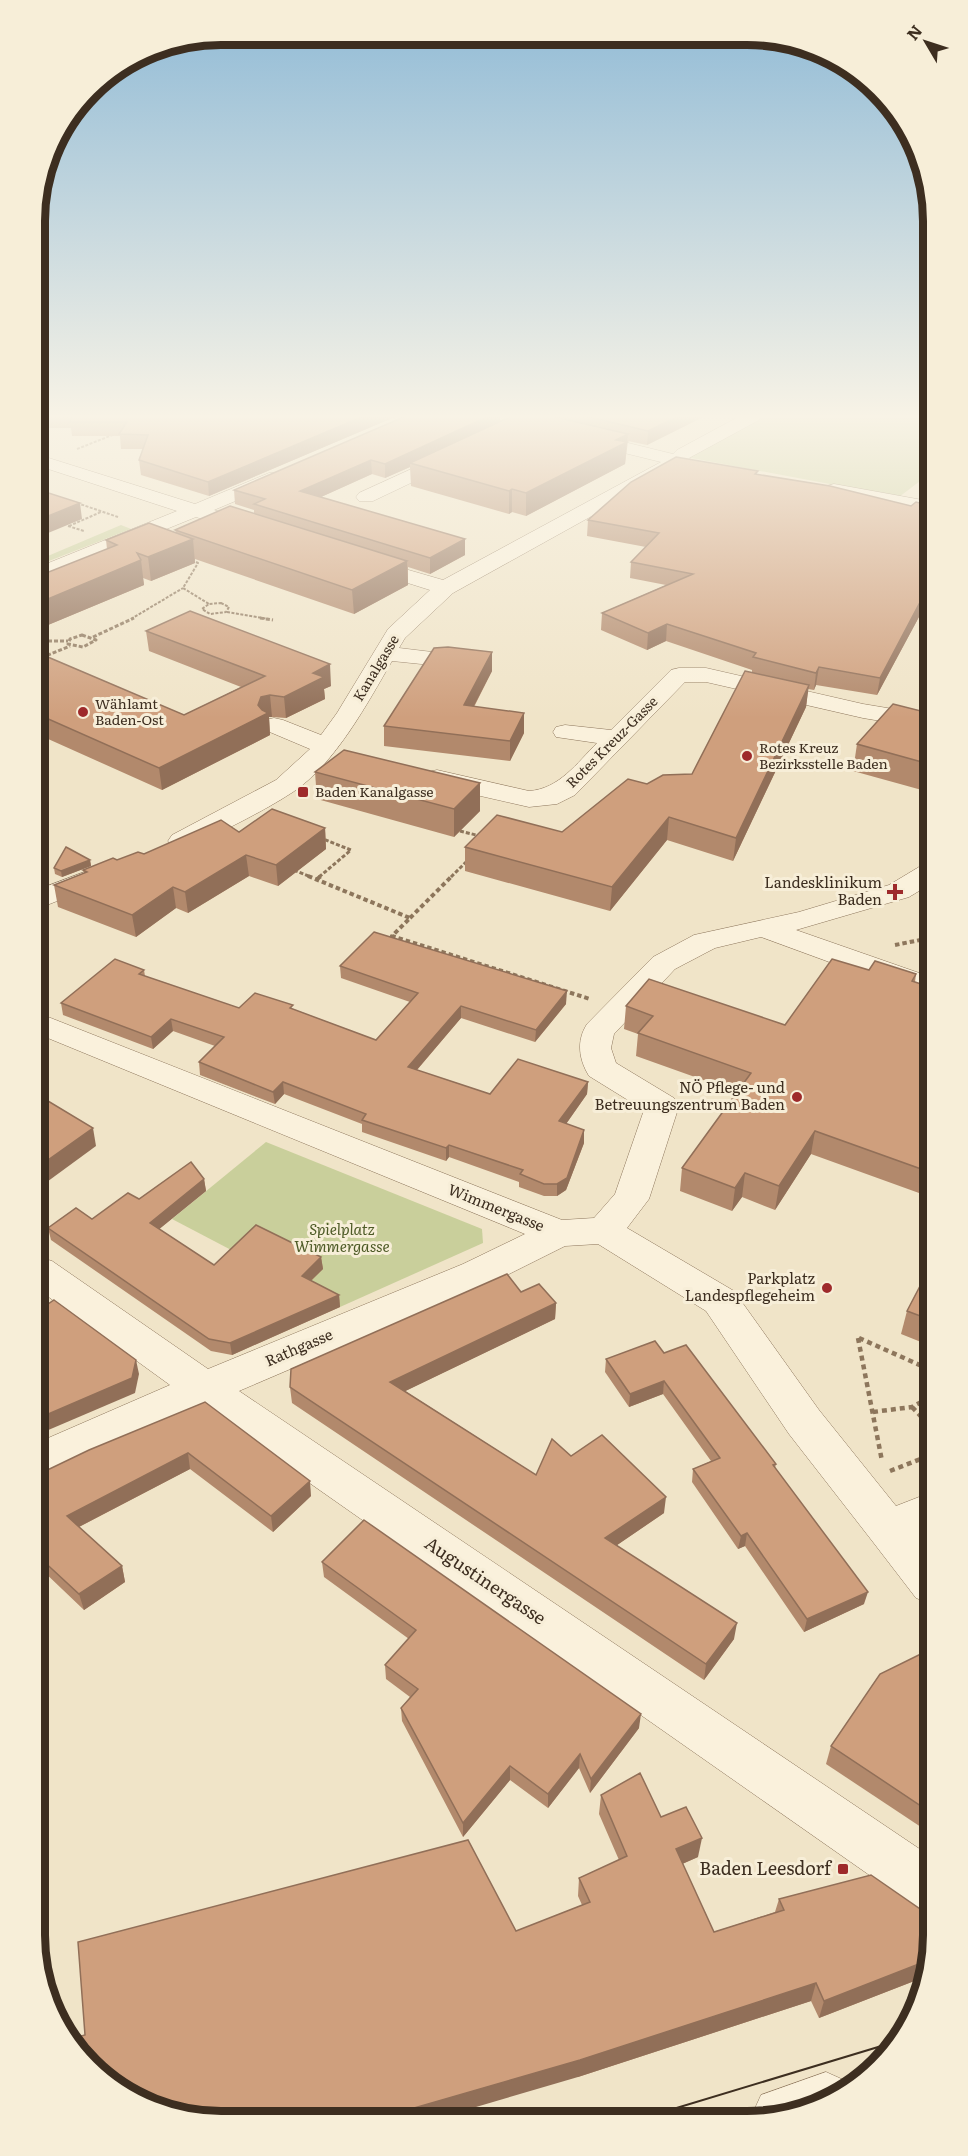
<svg xmlns="http://www.w3.org/2000/svg" width="968" height="2156" viewBox="0 0 968 2156" font-family="Literata,serif">
<style>
.green{fill:#c9cf9b}
.lines{fill:none;stroke-linecap:round;stroke-linejoin:round}
.minor-casing{stroke:#8d765c;stroke-width:1}
.path-far3{stroke:#8d765c;stroke-width:2;stroke-dasharray:3 1.5;stroke-linecap:butt}
.path-far2{stroke:#8d765c;stroke-width:3;stroke-dasharray:4 2;stroke-linecap:butt}
.path-far1{stroke:#8d765c;stroke-width:4;stroke-dasharray:4.5 3;stroke-linecap:butt}
.path{stroke:#8d765c;stroke-width:4.5;stroke-dasharray:5 4;stroke-linecap:butt}
.minor{fill:#faf1dc;fill-rule:evenodd}
.tram{stroke:#3d2e20;stroke-width:2}
.wall{fill:#b2896c}
.shaded-wall{fill:#916f58}
.building{fill:#cf9f7d;stroke:#916f58;stroke-width:1.5}
.poi-dot{fill:#9e2a2b;stroke:#f7eed8;stroke-width:2}
.labels{text-anchor:middle;stroke-width:6;stroke-linejoin:round;paint-order:stroke}
.far-street-label{font-size:14px;fill:#3d2e20;stroke:#f7eed8}
.far-poi-label{font-size:14px;fill:#3d2e20;stroke:#f7eed8;text-anchor:start}
.poi-label{font-size:15px;fill:#3d2e20;stroke:#f7eed8;text-anchor:end}
.street-label{font-size:15px;fill:#3d2e20;stroke:#f7eed8}
.park-label{font-size:15px;font-style:italic;fill:#4d5a26;stroke:#f7eed8}
.near-street-label{font-size:18px;fill:#3d2e20;stroke:#f7eed8}
.near-poi-label{font-size:18px;fill:#3d2e20;stroke:#f7eed8;text-anchor:end}
.rim{fill:none;stroke:#3d2e20;stroke-width:8}
</style>
<rect width="100%" height="100%" fill="#f0e4c8"/>
<g class="green">
<polygon points="762,416 924,416 928,418 928,475 899,497 686,457"/>
<polygon points="121,525 131,529 36,566 36,561"/>
<polygon points="266,1142 482,1229 483,1243 340,1307 172,1219"/>
</g>
<g class="lines">
<g class="minor-casing">
<g id="minor">
<path d="M487 416H518L673 454 677 450 740 416H762L759 420 689 458 695 463 693 467H680L453 593 405 638 399 648 449 654 453 659 449 664 441 666 392 661C367 704 335 764 293 792 261 813 225 829 192 847L182 849 172 847 168 841 172 835 276 780 310 749 265 730 262 725 265 720 274 718 283 720 321 735 337 713 388 629 430 590 360 568 357 564 360 560 367 558 374 560 443 580 661 462 490 420Z"/>
<polygon points="451,451 457,453 460,457 457,461 373,501 359,501 356,497 359,493"/>
<polygon points="36,454 195,504 269,473 283,473 285,477 283,481 214,510 258,524 261,528 258,532 244,532 196,517 36,582 36,568 177,511 36,465"/>
<polygon points="834,484 928,501 928,513 827,494 824,490 827,486"/>
<path d="M679 668H706L863 704 929 715V729L863 718 706 682H685L575 795 557 804 529 807 428 784 424 778 428 772 437 770 529 791C559 789 577 763 597 743L556 737 553 732 556 727 565 725 611 730 671 670Z"/>
<path d="M929 865V885L909 897 796 930 925 975 929 982 925 989 914 991 903 989 761 937 715 948 675 969 614 1034 611 1048 616 1063 674 1098 679 1106 649 1199 627 1228 734 1291 819 1410 896 1506 932 1492V1530L919 1535 932 1550V1604L916 1598 873 1542 789 1434 706 1311 598 1244 565 1246 489 1284 239 1391 933 1858V1915L915 1907 201 1407 39 1478V1442L170 1385 39 1290 38 1257 52 1261 208 1369 463 1264 525 1234 38 1034V1013L562 1220 594 1218 615 1194 644 1110 589 1076C579 1060 576 1041 587 1024L653 957 694 935 799 912 889 885 919 867Z"/>
<polygon points="95,868 105,870 109,876 105,882 37,909 37,890"/>
<polygon points="826,2072 846,2081 850,2090 796,2115 752,2115 761,2095"/>
</g>
</g>
<g class="path-far3">
<polyline points="36,420 46,416"/>
<polyline points="77,449 115,434"/>
<polyline points="77,503 118,517"/>
<polyline points="68,526 84,531"/>
<polyline points="69,526 101,512"/>
<polyline points="192,560 198,563 183,588 209,604"/>
<polygon points="221,603 229,607 226,612 210,614 202,609 209,604"/>
<polyline points="227,612 269,619"/>
<polyline points="131,619 183,588"/>
</g>
<g class="path-far2">
<polyline points="260,618 273,620"/>
<polygon points="82,635 96,640 83,647 68,644 70,639"/>
<polyline points="93,637 134,618"/>
<polyline points="36,641 68,641"/>
<polyline points="36,660 70,646"/>
<polyline points="460,831 480,836"/>
<polyline points="294,870 311,877"/>
<polyline points="319,877 351,850 323,839"/>
<polyline points="451,877 469,859"/>
</g>
<g class="path-far1">
<polyline points="308,876 410,918 392,936 590,999"/>
<polyline points="317,879 321,876"/>
<polyline points="410,918 452,876"/>
<polyline points="895,945 930,938"/>
</g>
<g class="path">
<polyline points="858,1338 882,1461"/>
<polyline points="859,1338 931,1370"/>
<polyline points="912,1407 931,1427"/>
<polyline points="873,1412 912,1407 931,1397"/>
<polyline points="890,1471 931,1455"/>
</g>
<use href="#minor" class="minor"/>
<polyline class="tram" points="650,2116 898,2041"/>
</g>
<g class="wall">
<polygon points="46,416 397,416 209,496 141,475 139,460 143,449 121,449 120,436 72,436 71,428 48,428"/>
<polygon points="406,416 500,416 500,422 513,416 705,416 647,445 628,441 625,464 526,516 512,512 509,514 411,486 410,467 385,478 372,474 321,497 465,555 430,574 408,567 408,585 354,614 195,559 195,563 151,581 143,578 144,585 36,630 36,577 107,549 106,540 176,533 175,530 254,514 254,510 235,504 234,490"/>
<polygon points="758,475 911,506 928,505 929,602 927,602 877,695 816,685 814,690 808,689 806,707 733,861 667,840 610,911 465,871 465,847 562,832 647,784 692,774 752,673 752,670 666,641 647,650 601,630 602,613 666,585 630,578 631,562 646,547 587,536 588,520"/>
<polygon points="146,631 331,686 324,689 325,699 286,718 272,717 269,717 270,735 162,790 37,734 36,652 184,715 241,687 149,651"/>
<polygon points="492,652 492,671 474,707 524,713 524,733 510,761 384,746 384,726"/>
<polygon points="929,713 929,792 853,771 857,744"/>
<polygon points="315,772 480,783 480,811 454,837 317,799"/>
<polygon points="325,828 326,849 278,886 249,876 188,913 176,908 136,937 58,907 54,885 84,873 83,870 117,860 239,832"/>
<polygon points="90,860 91,866 62,877 55,874 54,868"/>
<polygon points="340,966 566,1004 535,1042 461,1018 417,1070 490,1094 588,1082 587,1094 566,1124 584,1130 584,1143 566,1190 557,1196 544,1196 519,1187 519,1182 449,1157 446,1161 362,1132 362,1124 284,1094 275,1104 200,1075 199,1062 215,1046 173,1031 153,1049 63,1015 61,1003 144,970 145,976 239,1008 293,1009 376,1040 410,1002 341,978"/>
<polygon points="869,970 916,974 915,982 930,987 930,1178 928,1177 919,1193 811,1154 775,1210 742,1197 732,1211 680,1191 682,1168 737,1092 636,1056 638,1034 624,1029 626,1006 785,1025"/>
<polygon points="204,1179 206,1191 159,1229 214,1265 321,1257 323,1269 311,1281 339,1295 340,1307 232,1355 211,1351 51,1240 48,1228 92,1219 139,1199"/>
<polygon points="931,1265 931,1346 901,1334 907,1311"/>
<polygon points="521,1292 556,1303 555,1319 405,1391 536,1475 571,1456 664,1513 617,1545 734,1639 704,1680 292,1403 290,1387"/>
<polygon points="664,1353 776,1464 775,1468 864,1604 804,1632 745,1546 738,1549 692,1482 693,1469 711,1461 663,1394 629,1407 605,1372 606,1359"/>
<polygon points="205,1402 311,1496 273,1532 190,1469 79,1527 122,1566 125,1582 84,1610 40,1568 39,1474"/>
<polygon points="322,1562 639,1728 590,1793 579,1768 548,1808 510,1780 463,1837 402,1721 401,1708 410,1697 386,1679 385,1665 409,1639 324,1577"/>
<polygon points="932,1650 933,1835 826,1764 831,1746"/>
<polygon points="601,1795 661,1817 698,1857 682,1864 714,1932 775,1912 779,1899 933,1948 928,1969 922,1978 819,2018 811,2001 578,2077 516,1931 582,1905 578,1896 579,1878 619,1860 599,1814"/>
</g>
<g class="shaded-wall">
<polygon points="364,416 397,416 209,496 208,482"/>
<polygon points="489,416 500,416 500,425 410,463 410,467 385,478 385,464"/>
<polygon points="679,416 705,416 647,445 648,431"/>
<polygon points="628,434 625,464 526,516 526,493 616,440"/>
<polygon points="371,460 372,474 301,506 300,491"/>
<polygon points="512,489 512,512 509,514 509,491"/>
<polygon points="80,503 82,519 36,538 36,521"/>
<polygon points="193,539 195,563 151,581 148,557"/>
<polygon points="465,539 465,555 430,574 430,558"/>
<polygon points="141,560 144,585 36,630 36,604"/>
<polygon points="407,561 408,585 354,614 352,590"/>
<polygon points="928,587 927,602 877,695 880,678"/>
<polygon points="667,624 666,641 647,650 648,633"/>
<polygon points="492,652 492,671 464,725 464,705"/>
<polygon points="330,664 331,686 324,689 325,699 286,718 284,697 313,673"/>
<polygon points="819,667 816,685 814,690 816,673"/>
<polygon points="809,685 806,707 733,861 736,838"/>
<polygon points="270,695 272,717 269,717 270,735 162,790 159,768 258,705 261,697"/>
<polygon points="524,713 524,733 510,761 510,741"/>
<polygon points="480,783 480,811 454,837 454,809"/>
<polygon points="669,817 667,840 610,911 612,887"/>
<polygon points="325,828 326,849 278,886 276,865"/>
<polygon points="246,855 249,876 188,913 185,892"/>
<polygon points="90,860 91,866 62,877 61,871"/>
<polygon points="173,887 176,908 136,937 132,915"/>
<polygon points="567,991 566,1004 535,1042 536,1030"/>
<polygon points="461,1006 461,1018 409,1079 408,1067"/>
<polygon points="171,1019 173,1031 153,1049 151,1037"/>
<polygon points="283,1082 284,1094 275,1104 273,1092"/>
<polygon points="588,1082 587,1094 559,1134 559,1121"/>
<polygon points="93,1128 96,1146 40,1187 38,1178 38,1167"/>
<polygon points="584,1130 584,1143 566,1190 557,1196 557,1184"/>
<polygon points="815,1131 811,1154 775,1210 779,1186"/>
<polygon points="449,1145 449,1157 446,1161 446,1148"/>
<polygon points="930,1159 930,1166 928,1177 919,1193 924,1170"/>
<polygon points="745,1173 742,1197 732,1211 735,1188"/>
<polygon points="204,1179 206,1191 152,1235 150,1223"/>
<polygon points="321,1257 323,1269 303,1288 302,1276"/>
<polygon points="339,1295 340,1307 232,1355 230,1343"/>
<polygon points="556,1303 555,1319 391,1398 390,1382"/>
<polygon points="136,1360 139,1374 135,1393 39,1434 39,1418"/>
<polygon points="664,1381 663,1394 629,1407 630,1394"/>
<polygon points="188,1453 190,1469 71,1531 67,1516"/>
<polygon points="310,1481 311,1496 273,1532 271,1516"/>
<polygon points="666,1497 664,1513 604,1554 605,1538"/>
<polygon points="747,1533 745,1546 738,1549 741,1536"/>
<polygon points="122,1566 125,1582 84,1610 79,1594"/>
<polygon points="868,1592 864,1604 804,1632 807,1619"/>
<polygon points="737,1623 734,1639 704,1680 706,1664"/>
<polygon points="641,1714 639,1728 590,1793 591,1779"/>
<polygon points="580,1754 579,1768 548,1808 548,1794"/>
<polygon points="510,1766 510,1780 463,1837 463,1823"/>
<polygon points="702,1838 698,1857 673,1868 676,1849"/>
<polygon points="931,1957 928,1969 922,1978 819,2018 824,2001"/>
<polygon points="816,1983 811,2001 578,2077 442,2117 383,2117"/>
</g>
<g class="building">
<polygon points="72,416 364,416 208,482 139,460 148,435 119,434 127,422 70,422"/>
<polygon points="406,416 489,416 385,464 371,460 300,491 465,539 430,558 254,504 265,499 234,490"/>
<polygon points="512,416 551,416 628,434 616,440 627,442 526,493 512,489 509,491 410,463"/>
<polygon points="585,416 679,416 648,431"/>
<polygon points="676,457 758,471 755,474 830,486 911,506 916,502 928,505 928,587 880,678 819,667 816,673 753,657 756,653 667,624 648,633 602,613 693,574 631,562 659,533 588,520 631,482"/>
<polygon points="36,489 80,503 36,521"/>
<polygon points="230,506 407,561 352,590 175,530"/>
<polygon points="149,523 193,539 148,557 137,553 141,560 36,604 36,577 117,545 106,540"/>
<polygon points="190,611 330,664 313,673 324,677 284,697 270,695 261,697 258,705 262,710 268,713 159,768 37,714 36,652 184,715 265,676 146,631"/>
<polygon points="448,647 492,652 464,705 524,713 510,741 384,726 434,648"/>
<polygon points="745,671 809,685 736,838 669,817 612,887 465,847 497,815 562,832 628,779 647,784 663,775 692,774"/>
<polygon points="893,704 929,713 929,764 857,744"/>
<polygon points="344,750 480,783 454,809 315,772"/>
<polygon points="272,809 325,828 276,865 246,855 185,892 173,887 132,915 54,885 87,872 83,870 113,858 117,860 138,852 144,854 221,820 239,832"/>
<polygon points="66,847 90,860 61,871 54,868"/>
<polygon points="374,932 567,991 536,1030 461,1006 408,1067 490,1094 518,1059 588,1082 559,1121 584,1130 567,1178 557,1184 544,1184 520,1174 523,1170 449,1145 446,1148 362,1120 366,1114 283,1082 273,1092 199,1062 224,1037 171,1019 151,1037 61,1003 115,959 144,970 139,974 239,1008 255,993 293,1005 290,1008 376,1040 418,993 340,966"/>
<polygon points="832,959 869,970 875,961 916,974 912,981 930,987 930,1159 924,1170 815,1131 779,1186 745,1173 735,1188 682,1168 751,1073 638,1033 653,1016 626,1006 649,979 785,1025"/>
<polygon points="38,1095 93,1128 38,1167"/>
<polygon points="191,1162 204,1179 150,1223 214,1265 256,1225 321,1257 302,1276 339,1295 230,1343 209,1339 48,1228 76,1208 92,1219 128,1193 139,1199"/>
<polygon points="931,1265 931,1320 907,1311"/>
<polygon points="507,1274 521,1292 539,1284 556,1303 390,1382 536,1475 552,1439 571,1456 602,1435 666,1497 605,1538 737,1623 706,1664 290,1387 291,1369"/>
<polygon points="54,1300 136,1360 132,1378 39,1418 39,1302 45,1306"/>
<polygon points="655,1341 664,1353 686,1345 776,1464 773,1465 868,1592 807,1619 747,1533 741,1536 693,1469 720,1458 664,1381 630,1394 606,1359"/>
<polygon points="205,1402 310,1481 271,1516 188,1453 67,1516 122,1566 79,1594 39,1557 39,1474 89,1450"/>
<polygon points="364,1520 641,1714 591,1779 580,1754 548,1794 510,1766 463,1823 401,1708 418,1689 385,1665 416,1630 322,1562"/>
<polygon points="931,1649 932,1650 933,1814 831,1746 880,1674"/>
<polygon points="640,1773 661,1817 686,1807 702,1838 676,1849 714,1932 784,1910 779,1899 871,1875 933,1918 933,1948 931,1957 929,1960 824,2001 816,1983 580,2060 383,2117 185,2118 98,2075 67,2040 85,2035 78,1942 468,1840 516,1931 590,1902 579,1878 627,1856 601,1795"/>
</g>
<linearGradient id="sky" x2="0" y2="1"><stop stop-color="#8fbad6"/><stop offset="0.58" stop-color="#f8f3e6"/><stop offset="1" stop-color="#f8f3e6" stop-opacity="0"/></linearGradient>
<rect width="968" height="718" fill="url(#sky)"/>
<g class="poi-dot">
<circle cx="83" cy="712" r="6"/>
<circle cx="747" cy="756" r="6"/>
<rect x="297" y="786" width="12" height="12" rx="3"/>
<path d="M892 883h6v6h6v6h-6v6h-6v-6h-6v-6h6z"/>
<circle cx="797" cy="1097" r="6"/>
<circle cx="827" cy="1288" r="6"/>
<rect x="837" y="1863" width="12" height="12" rx="3"/>
</g>
<g class="labels">
<g class="far-street-label">
<text transform="translate(376 668) rotate(-59)" y="5">Kanalgasse</text>
<text transform="translate(612 742) rotate(-45)" y="5">Rotes Kreuz-Gasse</text>
</g>
<g class="far-poi-label">
<text x="95" y="709">Wählamt<tspan x="95" dy="16">Baden-Ost</tspan></text>
<text x="759" y="753">Rotes Kreuz<tspan x="759" dy="16">Bezirksstelle Baden</tspan></text>
<text x="315" y="797">Baden Kanalgasse</text>
</g>
<g class="poi-label">
<text x="882" y="888">Landesklinikum<tspan x="882" dy="17">Baden</tspan></text>
<text x="785" y="1093">NÖ Pflege- und<tspan x="785" dy="17">Betreuungszentrum Baden</tspan></text>
<text x="815" y="1284">Parkplatz<tspan x="815" dy="17">Landespflegeheim</tspan></text>
</g>
<g class="street-label">
<text transform="translate(496 1208) rotate(22)" y="5">Wimmergasse</text>
<text transform="translate(299 1348) rotate(-23)" y="5">Rathgasse</text>
</g>
<g class="park-label">
<text x="342" y="1235">Spielplatz<tspan x="342" dy="17">Wimmergasse</tspan></text>
</g>
<g class="near-street-label">
<text transform="translate(485 1581) rotate(34)" y="6">Augustinergasse</text>
</g>
<g class="near-poi-label">
<text x="831" y="1875">Baden Leesdorf</text>
</g>
</g>
<path d="M0 0H968V2156H0ZM221 45H747A176 176 0 0 1 923 221V1935A176 176 0 0 1 747 2111H221A176 176 0 0 1 45 1935V221A176 176 0 0 1 221 45Z" fill="#f7eed8" fill-rule="evenodd"/>
<path class="rim" d="M221 45H747A176 176 0 0 1 923 221V1935A176 176 0 0 1 747 2111H221A176 176 0 0 1 45 1935V221A176 176 0 0 1 221 45Z"/>
<g transform="translate(926 42) rotate(309)" stroke="#f7eed8" stroke-width="4.5" paint-order="stroke">
<path d="M0-4.5L10 22L0 15L-10 22Z" fill="#3d2e20"/>
<text y="-9" font-size="16" font-weight="bold" text-anchor="middle" fill="#3d2e20">N</text>
</g>
</svg>
